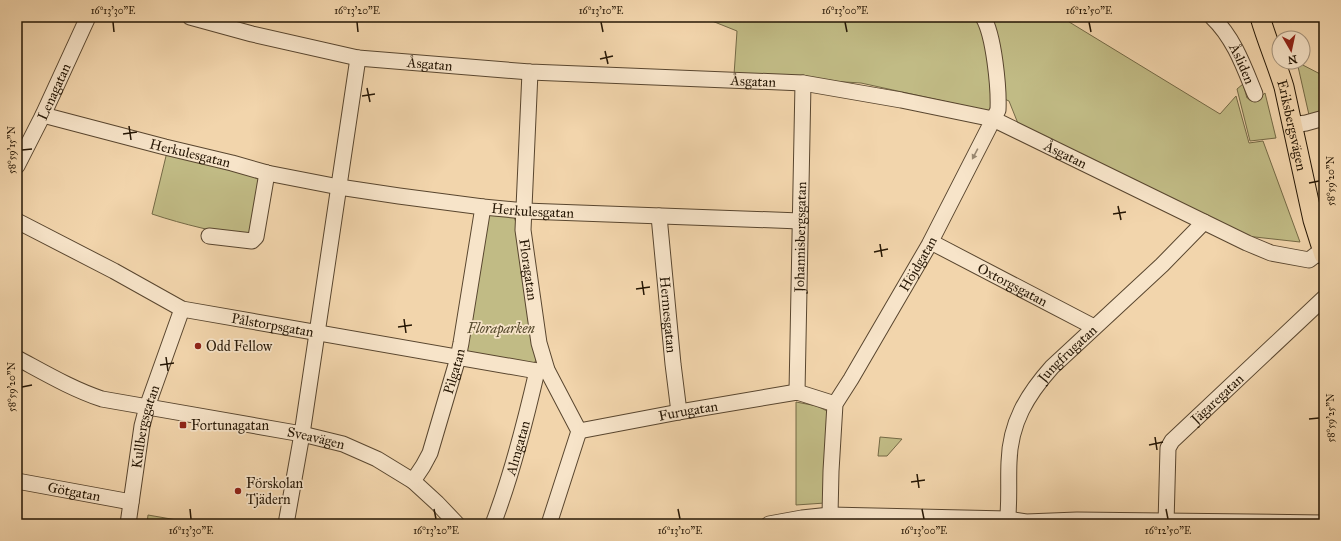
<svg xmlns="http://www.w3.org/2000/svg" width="1341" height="541" viewBox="0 0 1341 541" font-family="'IM FELL Great Primer',serif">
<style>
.green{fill:#c1bb85;stroke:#746945}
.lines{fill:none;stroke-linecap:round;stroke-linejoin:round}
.minor-casing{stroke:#59462f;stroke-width:17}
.major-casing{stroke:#261705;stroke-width:21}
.minor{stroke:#f7e4c9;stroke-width:15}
.major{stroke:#f2d5ac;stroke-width:19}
.oneway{fill:#998871}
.ticks{fill:none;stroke:#261705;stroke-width:1.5}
.poi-dot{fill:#8f2418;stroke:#f7e4c9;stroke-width:1.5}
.labels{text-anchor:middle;stroke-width:3.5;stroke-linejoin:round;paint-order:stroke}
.street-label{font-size:14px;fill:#261705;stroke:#f7e4c9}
.park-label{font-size:14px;font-style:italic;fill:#54482b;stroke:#f7e4c9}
.poi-label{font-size:14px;fill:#261705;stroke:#f7e4c9;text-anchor:start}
.neatline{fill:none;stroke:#261705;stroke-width:1.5}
.ticks-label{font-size:10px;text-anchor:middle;fill:#261705}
</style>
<rect width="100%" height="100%" fill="#f2d5ac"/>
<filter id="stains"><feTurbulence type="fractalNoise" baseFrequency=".005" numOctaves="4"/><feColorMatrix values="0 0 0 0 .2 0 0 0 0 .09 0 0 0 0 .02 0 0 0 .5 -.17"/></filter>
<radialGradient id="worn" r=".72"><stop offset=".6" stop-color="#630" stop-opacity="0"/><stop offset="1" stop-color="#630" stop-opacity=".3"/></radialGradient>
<g class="green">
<polygon points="702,17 1061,17 1220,114 1236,96 1249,143 1263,141 1300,242 1246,236 1019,126 1009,101 995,95 989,111 861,83 734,75 737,31"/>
<polygon points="1297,62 1324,76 1324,110 1309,115"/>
<polygon points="1243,84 1247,98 1258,99 1265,93 1276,138 1250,141 1237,89"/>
<path d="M167 152 262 177 250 238C217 232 185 225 152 214Z"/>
<polygon points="488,215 514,217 519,231 536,361 530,365 466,353"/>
<polygon points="796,402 817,406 827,411 825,503 796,505"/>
<polygon points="880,437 902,439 887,456 878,456"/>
<polygon points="148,515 194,523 194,524 147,524"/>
</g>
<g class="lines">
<g class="minor-casing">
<g id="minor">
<path id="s1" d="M190 17 252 34 358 58 530 72 803 83 901 100 993 119 1247 243 1271 253 1309 260 1322 250"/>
<path id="s2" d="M1212 17C1234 38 1244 67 1255 94"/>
<path id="s3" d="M530 72 523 230 539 343 547 370 579 431 549 524"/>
<path id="s4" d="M43 115 165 147 232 163 267 173 339 187 399 196 483 207 525 211 800 221"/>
<polyline points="1292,125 1306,123 1324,118"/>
<path id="s5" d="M17 166 43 115 88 17"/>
<path id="s6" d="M659 216 673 364 679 412"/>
<path id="s7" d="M17 221 114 271 182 309 537 371 547 370"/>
<polyline points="209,236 252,241 256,237 267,173"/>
<path id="s8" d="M931 242 1094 327"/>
<path id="s9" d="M17 358C45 373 72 389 102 399L302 434 343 444 377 459 413 481 437 503 457 524"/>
<path id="s10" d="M797 392 803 83"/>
<path id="s11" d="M579 431 679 412 797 392 835 404"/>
<path id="s12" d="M17 481 131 502"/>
<path id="s13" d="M413 481 423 466 430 453 458 358 461 343 483 207"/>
<path id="s14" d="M830 515 831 471 835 404 851 379 929 245 998 110C999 88 994 35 983 17"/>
<path id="s15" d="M128 524 142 426 147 407 182 309"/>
<polyline points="286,524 302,434 358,58"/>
<path id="s16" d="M493 524C512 475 525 423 537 371"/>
<polyline points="769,524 802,518 830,515 1008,519 1026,522 1077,520 1324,523"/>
<path id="s17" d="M1007 524C1010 504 1008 483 1009 462 1010 423 1027 395 1052 367L1162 265 1204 222"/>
<path id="s18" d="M1166 524 1168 448 1172 441 1324 298"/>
</g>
</g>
<g class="major-casing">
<g id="major">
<path id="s19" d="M1260 17C1267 41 1277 64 1284 87L1313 220 1324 255"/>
</g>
</g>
<use href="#minor" class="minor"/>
<use href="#major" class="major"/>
</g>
<defs><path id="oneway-solid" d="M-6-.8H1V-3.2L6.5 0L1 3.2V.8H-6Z"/></defs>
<use class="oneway" href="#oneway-solid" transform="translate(975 154) rotate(118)"/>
<path class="ticks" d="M113 22 114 32M357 22 358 32M601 22 603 32M845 22 847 32M1089 22 1091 32M605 51 608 64M600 59 613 56M367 88 370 102M362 96 375 94M129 126 131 140M123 134 137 132M22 150 32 149M1309 183 1319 181M1118 206 1121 220M1113 214 1126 212M880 244 882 257M874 252 888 249M642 281 644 295M636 289 650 287M404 319 406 333M398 327 412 325M166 357 168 371M160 365 174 363M22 387 32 385M1309 419 1319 418M1155 437 1157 450M1149 445 1163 442M917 474 919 488M911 482 925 480M190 509 191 519M434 509 436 519M678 509 680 519M922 509 924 519M1166 509 1168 519"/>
<g class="poi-dot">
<circle cx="198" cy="346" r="4"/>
<rect x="179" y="421" width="8" height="8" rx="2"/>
<circle cx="238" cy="491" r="4"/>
</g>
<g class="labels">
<g class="street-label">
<text dy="5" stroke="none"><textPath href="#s1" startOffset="245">Åsgatan</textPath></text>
<text dy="5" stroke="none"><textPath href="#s2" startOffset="56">Åsliden</textPath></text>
<text dy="5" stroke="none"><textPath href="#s1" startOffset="569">Åsgatan</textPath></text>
<text dy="5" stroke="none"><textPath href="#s5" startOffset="83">Lenagatan</textPath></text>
<text dy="5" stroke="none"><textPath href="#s19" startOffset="113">Eriksbergsvägen</textPath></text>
<text dy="5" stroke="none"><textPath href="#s4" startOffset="152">Herkulesgatan</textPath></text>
<text dy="5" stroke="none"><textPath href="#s1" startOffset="893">Åsgatan</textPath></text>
<text dy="5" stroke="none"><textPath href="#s4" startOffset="500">Herkulesgatan</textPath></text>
<text dy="5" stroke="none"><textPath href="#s10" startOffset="155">Johannisbergsgatan</textPath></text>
<text dy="5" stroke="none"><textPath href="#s14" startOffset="274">Höjdgatan</textPath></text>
<text dy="5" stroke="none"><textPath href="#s3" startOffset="198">Floragatan</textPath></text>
<text dy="5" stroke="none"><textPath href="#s8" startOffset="92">Oxtorgsgatan</textPath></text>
<text dy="5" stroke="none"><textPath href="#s6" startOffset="99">Hermesgatan</textPath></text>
<text dy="5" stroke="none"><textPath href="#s7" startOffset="279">Pålstorpsgatan</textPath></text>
<text dy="5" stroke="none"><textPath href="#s17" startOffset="189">Jungfrugatan</textPath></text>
<text dy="5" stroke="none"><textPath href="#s13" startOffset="118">Pilgatan</textPath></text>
<text dy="5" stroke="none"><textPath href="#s18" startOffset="146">Jägaregatan</textPath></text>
<text dy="5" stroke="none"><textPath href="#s11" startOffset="111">Furugatan</textPath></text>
<text dy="5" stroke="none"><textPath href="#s15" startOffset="99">Kullbergsgatan</textPath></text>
<text dy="5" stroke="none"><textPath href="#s9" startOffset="312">Sveavägen</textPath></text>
<text dy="5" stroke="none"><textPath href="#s16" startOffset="80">Almgatan</textPath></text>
<text dy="5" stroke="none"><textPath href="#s12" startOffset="58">Götgatan</textPath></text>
</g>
<g class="park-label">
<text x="501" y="333">Floraparken</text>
</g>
<g class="poi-label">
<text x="206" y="351">Odd Fellow</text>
<text x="191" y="430">Fortunagatan</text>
<text x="246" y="488">Förskolan<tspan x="246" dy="16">Tjädern</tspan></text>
</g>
</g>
<rect width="1341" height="541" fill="none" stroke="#f2d5ac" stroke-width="44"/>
<g transform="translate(1291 50) rotate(171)"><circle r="19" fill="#f7e4c9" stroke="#a3927b"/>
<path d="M0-3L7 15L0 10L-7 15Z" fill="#8f2418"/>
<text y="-6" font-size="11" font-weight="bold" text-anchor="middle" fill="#261705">N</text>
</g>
<rect x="22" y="22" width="1297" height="497" class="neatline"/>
<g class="ticks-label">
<text x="113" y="14">16°13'30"E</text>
<text x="357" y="14">16°13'20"E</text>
<text x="601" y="14">16°13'10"E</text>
<text x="845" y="14">16°13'00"E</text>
<text x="1089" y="14">16°12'50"E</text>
<text transform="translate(11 150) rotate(-90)" y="4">58°59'15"N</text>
<text transform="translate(1330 181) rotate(-90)" y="4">58°59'20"N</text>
<text transform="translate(11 387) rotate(-90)" y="4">58°59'20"N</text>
<text transform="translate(1330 418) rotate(-90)" y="4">58°59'25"N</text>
<text x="191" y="534">16°13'30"E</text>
<text x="436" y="534">16°13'20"E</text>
<text x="680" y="534">16°13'10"E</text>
<text x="924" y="534">16°13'00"E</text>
<text x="1168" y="534">16°12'50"E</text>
</g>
<rect width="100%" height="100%" filter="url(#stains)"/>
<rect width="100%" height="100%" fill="url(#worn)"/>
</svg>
